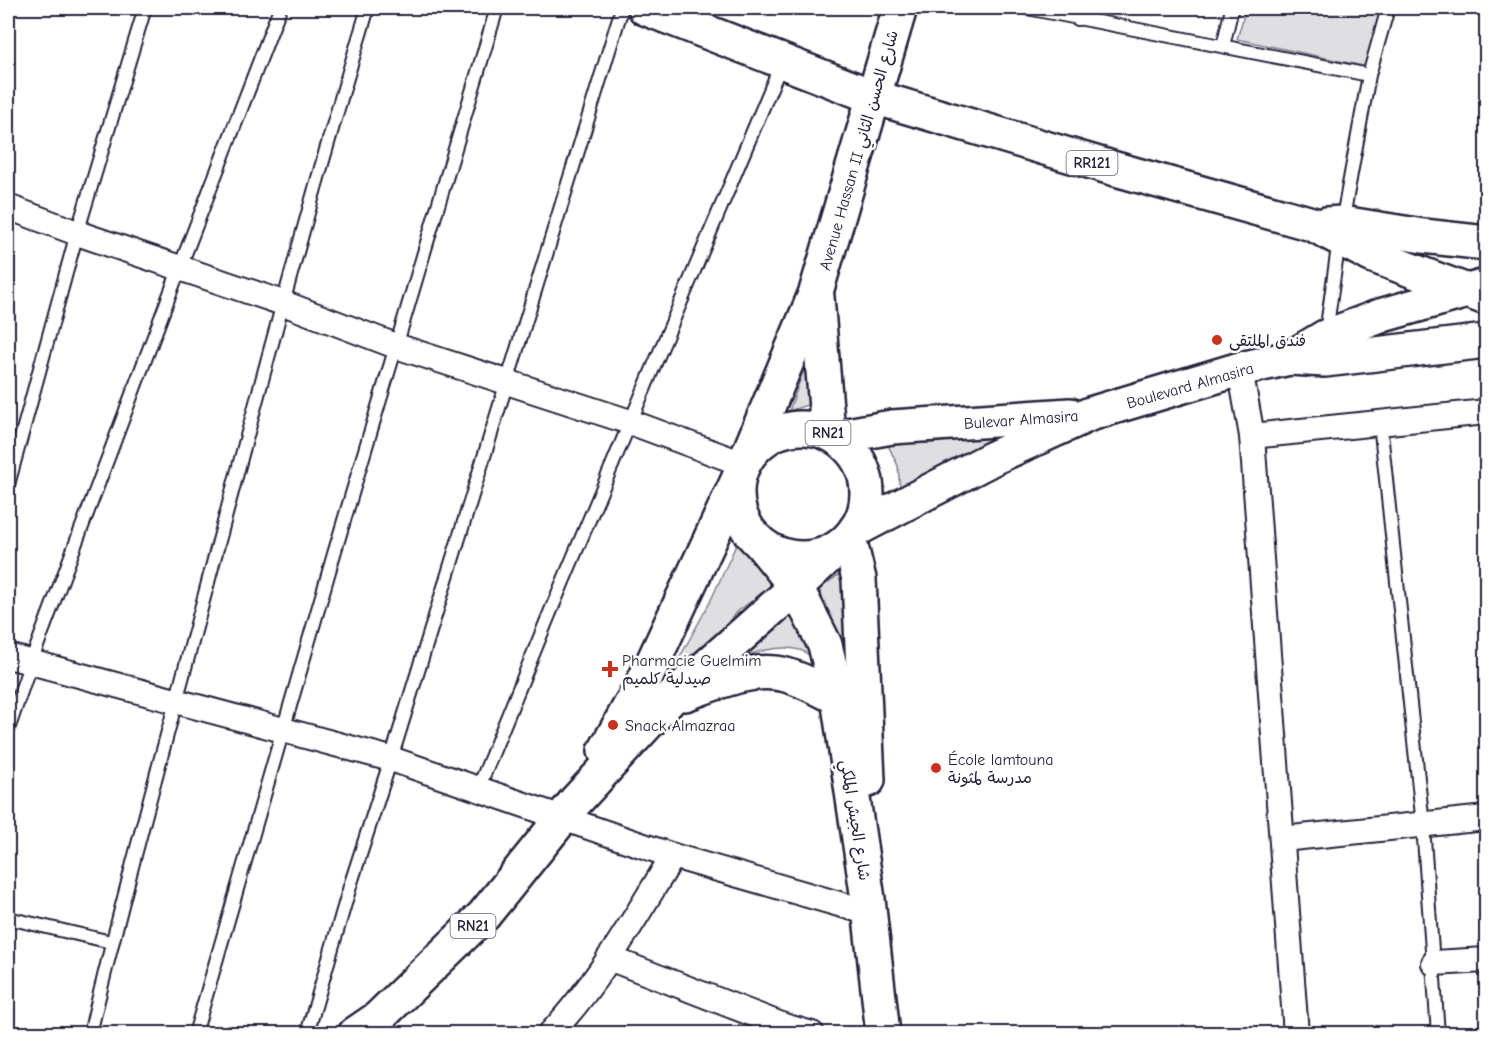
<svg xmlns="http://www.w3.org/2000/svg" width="1494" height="1041" viewBox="0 0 1494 1041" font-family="'Comic Neue','Playpen Sans Arabic',sans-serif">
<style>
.green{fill:#dfdfe2;stroke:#80808e;stroke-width:1.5}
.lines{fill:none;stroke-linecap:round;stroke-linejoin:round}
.lane-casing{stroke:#22223b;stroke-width:16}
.street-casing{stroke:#22223b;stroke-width:28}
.secondary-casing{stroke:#22223b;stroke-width:38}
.primary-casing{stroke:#22223b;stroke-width:38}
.lane{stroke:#fff;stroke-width:12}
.street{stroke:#fff;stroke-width:24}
.secondary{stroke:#fff;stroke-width:33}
.primary{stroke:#fff;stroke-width:33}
.poi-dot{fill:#c8321e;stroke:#fff;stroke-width:2}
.labels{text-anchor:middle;stroke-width:5;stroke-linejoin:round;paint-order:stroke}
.shield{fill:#fff;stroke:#646476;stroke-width:1.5}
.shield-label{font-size:15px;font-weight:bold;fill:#22223b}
.street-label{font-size:16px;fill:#22223b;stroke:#fff}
.poi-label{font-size:16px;fill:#22223b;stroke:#fff;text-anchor:start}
</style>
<rect width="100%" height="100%" fill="#fff"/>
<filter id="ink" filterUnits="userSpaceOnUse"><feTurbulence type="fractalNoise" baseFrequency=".0167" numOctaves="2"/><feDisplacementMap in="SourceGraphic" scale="12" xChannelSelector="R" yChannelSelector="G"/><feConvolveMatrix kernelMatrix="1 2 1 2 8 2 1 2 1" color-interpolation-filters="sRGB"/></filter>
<g filter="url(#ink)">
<g class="green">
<polygon points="1246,8 1385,8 1368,67 1237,39"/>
<polygon points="816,336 821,404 807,405 789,411"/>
<polygon points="1014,433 956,458 900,489 898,466 886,441 932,443"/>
<polygon points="743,530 781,579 738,611 654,704 710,602"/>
<polygon points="851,566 852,691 840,642 819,589"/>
<path d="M799 610 820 663C814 659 806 652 800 650 778 644 753 653 733 660Z"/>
</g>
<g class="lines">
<g class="lane-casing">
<g id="lane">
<polyline points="1027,8 1369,75"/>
<polyline points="1078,19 1082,8"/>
<polyline points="1223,46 1232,8"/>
<polyline points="1342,223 1369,75 1388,8"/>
<polyline points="1326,333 1339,240"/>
<polyline points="1380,423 1423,825 1438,1034"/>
<polyline points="8,485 77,233 145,8"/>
<polyline points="8,730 31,662 180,267 280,8"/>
<polyline points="478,789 549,615 782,62"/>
<polyline points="8,918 111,942"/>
<path d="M90 1034C124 890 164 747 202 605 255 405 308 205 368 8"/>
<polyline points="195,1034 334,554 497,8"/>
<polyline points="307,1034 351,883 391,759 622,8"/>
</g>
</g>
<g class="street-casing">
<g id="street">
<polyline points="8,207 77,233 283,303 396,346 630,422 743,464"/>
<polyline points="1240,369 1252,436 1296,1034"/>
<polyline points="1252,436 1486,412"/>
<polyline points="8,656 391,759 673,856 870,913"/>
<polyline points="1282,839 1486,818"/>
<polyline points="609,958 784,1026 812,1034"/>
<polyline points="1434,963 1486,960"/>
<path d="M550 1034C600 981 635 917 673 856"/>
</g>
</g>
<g class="secondary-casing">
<g id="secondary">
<polyline points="1290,358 1325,337 1383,315 1485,286"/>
<polyline points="836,437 892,427 1070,415"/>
<polyline points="855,530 993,458 1090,414 1240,369 1290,358 1325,360 1486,341"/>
<polyline points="849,538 859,579 868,780"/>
<polyline points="762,545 796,587 825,645 838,698 868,899 883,1034"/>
</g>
</g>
<g class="primary-casing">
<g id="primary">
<polyline points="645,8 874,97 1112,168 1312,224 1371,255 1486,298"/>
<polyline points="1326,224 1342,223 1423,236 1486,243"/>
<polyline points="817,297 828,433"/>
<circle cx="802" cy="493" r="65"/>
<polyline points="748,455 816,292 900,8"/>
<path d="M685 694C716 683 752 666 786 675 804 680 821 690 838 698"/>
<polyline points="605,751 646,677 737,482"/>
<polyline points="355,1034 377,1019 484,915 575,802 669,700 796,587 836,549"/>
</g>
</g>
<use href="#lane" class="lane"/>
<use href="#street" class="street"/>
<use href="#secondary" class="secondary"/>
<use href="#primary" class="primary"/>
</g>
</g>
<g class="poi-dot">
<circle cx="1217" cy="340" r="6"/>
<path d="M607 660h6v6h6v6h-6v6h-6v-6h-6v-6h6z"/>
<circle cx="613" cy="725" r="6"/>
<circle cx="936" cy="768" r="6"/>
</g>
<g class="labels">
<g class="shield">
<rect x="1066.5" y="151" width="51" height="24" rx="4.5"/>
<rect x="805.5" y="421" width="45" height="24" rx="4.5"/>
<rect x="450.5" y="914" width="45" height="24" rx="4.5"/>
</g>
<g class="shield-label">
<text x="1092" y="168">RR121</text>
<text x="828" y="438">RN21</text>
<text x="473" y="931">RN21</text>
</g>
<g class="street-label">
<text transform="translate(858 150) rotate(-74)" y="6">Avenue Hassan II شارع الحسن الثاني</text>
<text transform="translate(1190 385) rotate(-16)" y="6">Boulevard Almasira</text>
<text transform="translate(1021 419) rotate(-4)" y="6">Bulevar Almasira</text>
<text transform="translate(856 820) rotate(81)" y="6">شارع الجيش الملكي</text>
</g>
<g class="poi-label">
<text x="1229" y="346">فندق الملتقى</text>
<text x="622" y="666">Pharmacie Guelmim<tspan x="622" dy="18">صيدلية كلميم</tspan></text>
<text x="625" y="731">Snack Almazraa</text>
<text x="948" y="765">École lamtouna<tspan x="948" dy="18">مدرسة لمثونة</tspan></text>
</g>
</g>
<rect width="1494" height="1041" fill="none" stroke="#fff" stroke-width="30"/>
<rect x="15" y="15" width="1464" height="1011" fill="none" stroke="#22223b" stroke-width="2" filter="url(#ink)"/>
</svg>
